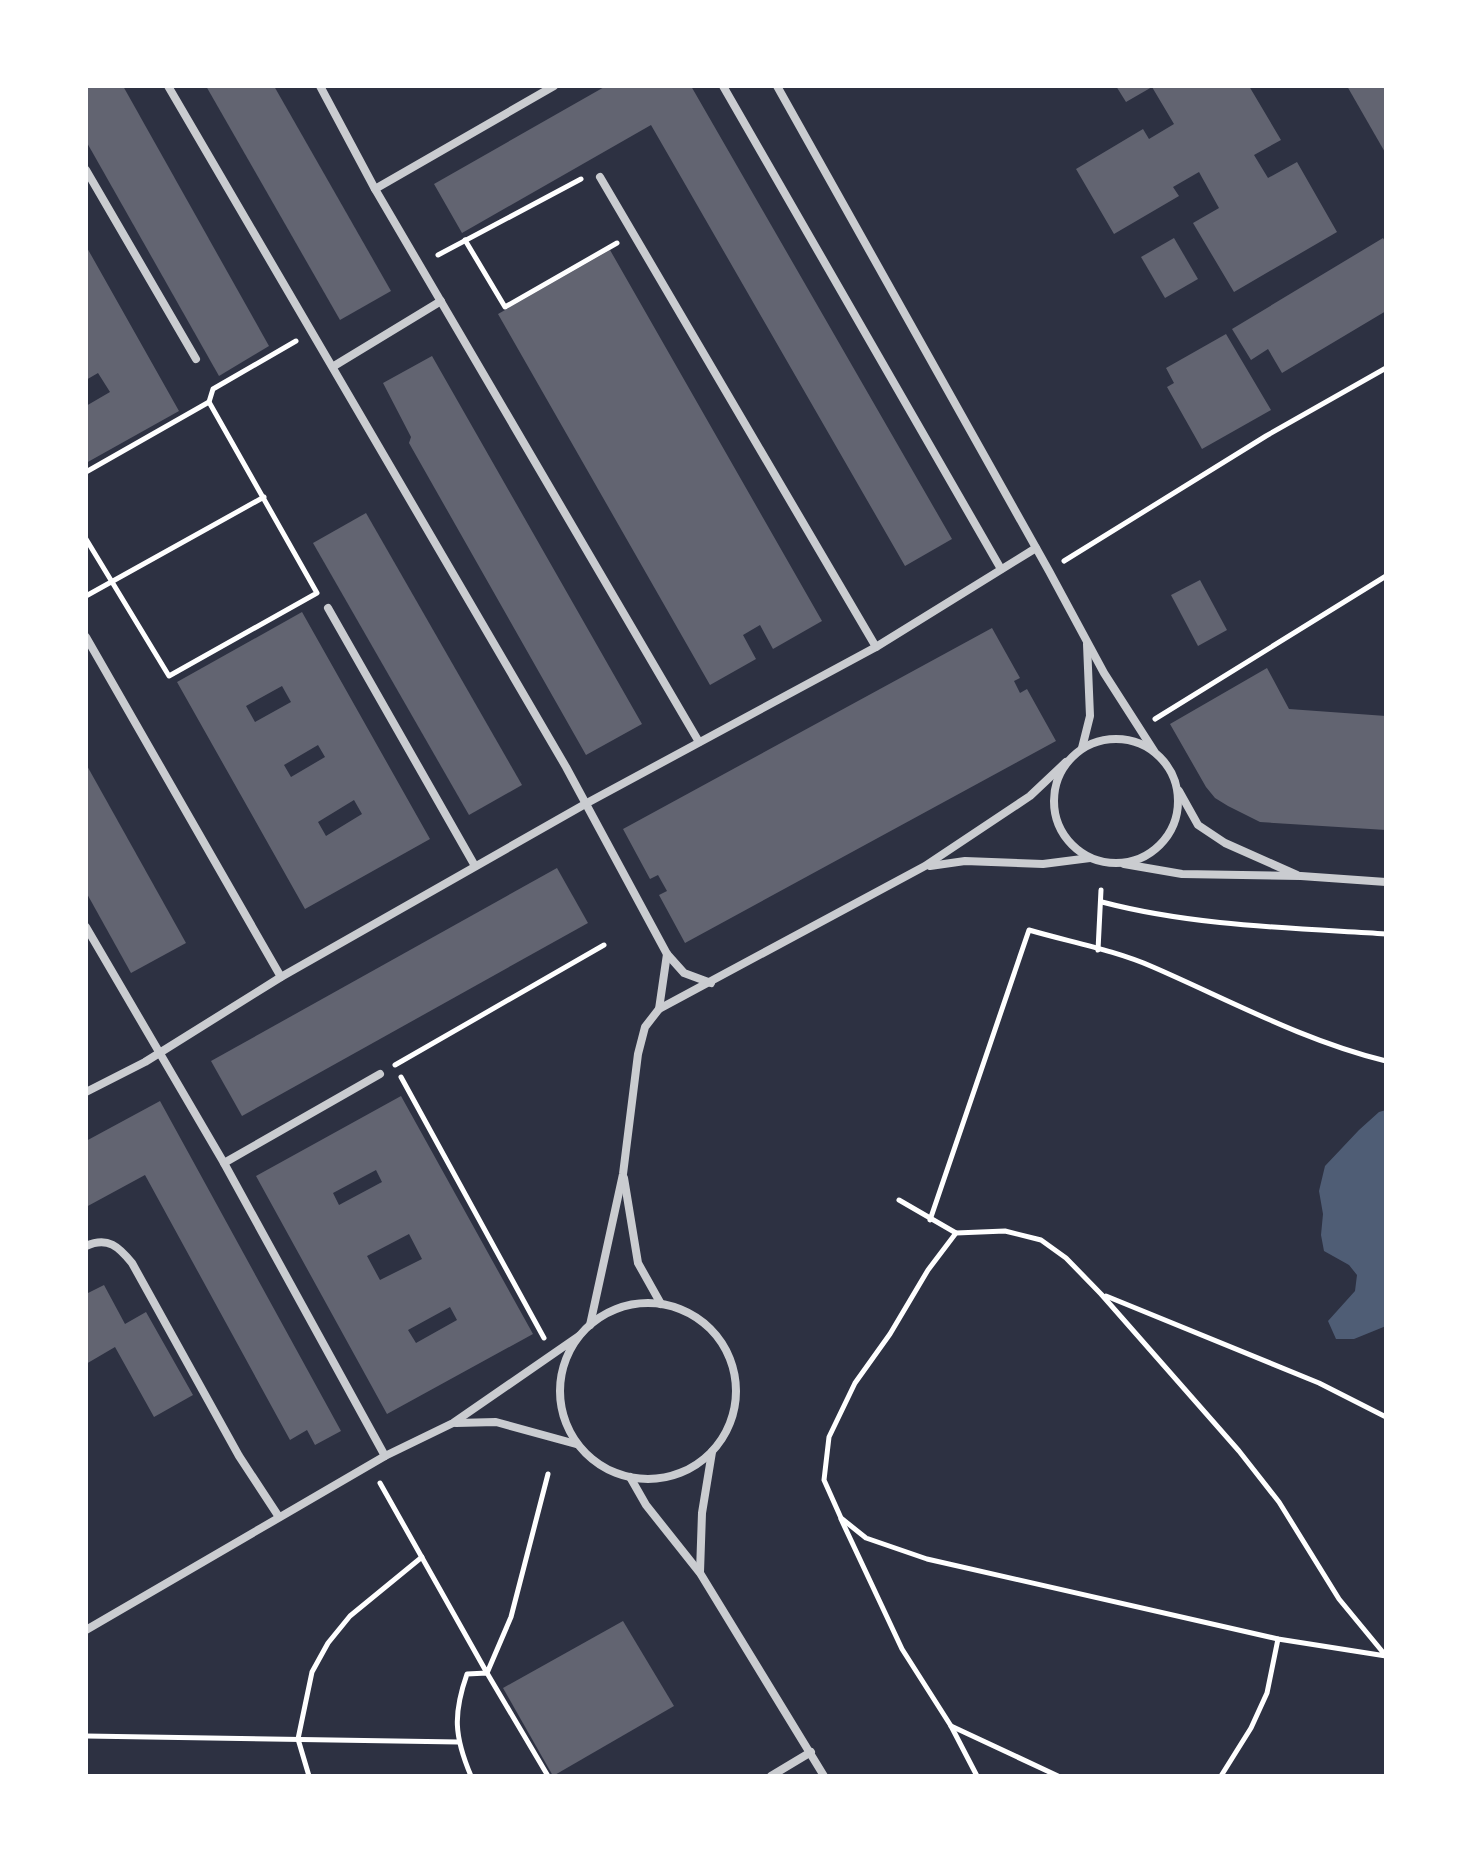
<svg xmlns="http://www.w3.org/2000/svg" width="1472" height="1862" viewBox="0 0 1472 1862" font-family="Karla,sans-serif">
<style>
.water{fill:#4f5d75}
.building{fill:#626471;fill-rule:evenodd}
.lines{fill:none;stroke-linecap:round;stroke-linejoin:round}
.path{stroke:#fff;stroke-width:5}
.minor{stroke:#caccd0;stroke-width:8}
</style>
<rect width="100%" height="100%" fill="#2d3142"/>
<polygon class="water" points="1386,1110 1386,1326 1354,1339 1336,1339 1328,1321 1355,1291 1357,1275 1349,1265 1324,1251 1321,1235 1323,1214 1319,1191 1325,1166 1359,1130 1379,1112"/>
<g class="building">
<polygon points="86,86 123,86 269,346 219,376 86,141"/>
<polygon points="206,86 274,86 391,291 340,320"/>
<polygon points="606,86 691,86 952,539 905,566 651,125 462,233 434,184"/>
<polygon points="1116,86 1249,86 1281,140 1254,155 1268,178 1297,162 1337,232 1234,292 1193,223 1219,208 1199,172 1173,187 1179,196 1114,234 1076,169 1143,129 1149,139 1174,124 1152,87 1126,102"/>
<polygon points="1347,86 1386,86 1386,154"/>
<polygon points="1174,238 1198,279 1165,298 1141,257"/>
<polygon points="1383,238 1386,243 1386,311 1282,373 1268,349 1251,360 1232,329"/>
<polygon points="86,246 179,411 86,463 86,406 110,392 98,373 86,380"/>
<polygon points="610,250 822,621 773,649 760,625 743,635 756,659 710,685 498,314"/>
<polygon points="1226,334 1271,410 1202,449 1167,387 1174,383 1166,368"/>
<polygon points="432,356 642,724 586,755 409,443 411,437 383,383"/>
<polygon points="366,513 522,785 469,815 313,543"/>
<polygon points="1200,580 1227,630 1198,646 1171,595"/>
<path d="M302 612 430 839 305 909 177 682ZM282 686 291 702 255 722 246 706ZM318 745 325 757 291 777 284 765ZM354 800 362 814 326 836 318 822Z"/>
<polygon points="992,628 1020,678 1014,681 1020,693 1027,689 1056,741 685,943 659,895 667,891 658,875 650,879 623,829"/>
<polygon points="1267,668 1289,709 1386,716 1386,830 1260,822 1228,806 1215,798 1206,787 1170,724"/>
<polygon points="86,764 186,943 131,973 86,892"/>
<polygon points="557,868 588,923 242,1116 211,1061"/>
<path d="M401 1096 533 1334 387 1414 256 1176ZM376 1170 382 1182 339 1205 333 1193ZM409 1234 422 1259 380 1280 367 1256ZM450 1307 457 1320 416 1343 408 1330Z"/>
<polygon points="160,1101 341,1431 315,1445 307,1430 290,1440 145,1175 86,1207 86,1141"/>
<polygon points="104,1285 125,1324 146,1312 193,1395 154,1417 115,1347 86,1364 86,1294"/>
<polygon points="623,1621 674,1706 553,1776 503,1688"/>
</g>
<g class="lines">
<g class="path">
<polyline points="465,240 505,307 617,243"/>
<polyline points="438,255 581,179"/>
<polyline points="86,472 209,402 213,389 296,341"/>
<polyline points="86,539 169,676 317,593 209,402"/>
<polyline points="1064,561 1266,436 1386,368"/>
<polyline points="86,596 264,497"/>
<polyline points="1155,719 1386,576"/>
<path d="M1102 902C1193 926 1292 928 1386 934"/>
<polyline points="1098,950 1101,890"/>
<polyline points="395,1065 604,945"/>
<polyline points="401,1077 544,1338"/>
<polyline points="899,1200 956,1233"/>
<path d="M930 1220 1029 930C1070 942 1114 950 1153 967 1229 1000 1304 1041 1386 1061"/>
<polygon points="1005,1231 1041,1240 1066,1258 1101,1294 1239,1451 1279,1502 1339,1599 1386,1656 1278,1639 927,1559 866,1538 841,1518 824,1480 829,1437 855,1383 890,1334 928,1270 956,1233"/>
<polyline points="1106,1296 1319,1383 1386,1417"/>
<polyline points="380,1483 487,1673 511,1617 548,1474"/>
<polyline points="841,1519 902,1649 951,1726 977,1776"/>
<polyline points="951,1726 1058,1776"/>
<polyline points="86,1736 458,1742"/>
<polyline points="309,1776 298,1739 312,1672 328,1643 350,1616 422,1557"/>
<path d="M471 1776C454 1736 453 1714 467 1674L487 1673 548 1776"/>
<polyline points="1221,1776 1251,1728 1267,1693 1278,1639"/>
</g>
<g class="minor">
<polyline points="168,86 566,767 667,954 684,973 711,983"/>
<polyline points="320,86 375,189 699,742"/>
<polyline points="723,86 1001,569"/>
<polyline points="777,86 1049,571 1104,673 1154,751"/>
<polyline points="86,170 196,359"/>
<polyline points="600,177 876,647"/>
<polyline points="375,189 554,86"/>
<polyline points="334,366 441,301"/>
<polyline points="328,608 475,866"/>
<polyline points="86,637 281,977"/>
<circle cx="1116" cy="801" r="62"/>
<polyline points="1082,748 1090,716 1087,644"/>
<polyline points="1179,791 1198,825 1225,843 1297,875"/>
<polyline points="1124,864 1182,874 1301,876 1386,882"/>
<polyline points="930,866 965,861 1043,864 1090,858"/>
<polyline points="86,927 224,1163 385,1456"/>
<polyline points="659,1009 925,866 1030,796 1066,762"/>
<polyline points="86,1092 145,1062 281,977 587,803 876,647 1036,548"/>
<polyline points="224,1163 380,1074"/>
<polyline points="624,1178 638,1263 661,1304"/>
<path d="M86 1246C108 1236 119 1247 132 1263L239 1456 279 1517"/>
<circle cx="648" cy="1391" r="88"/>
<polyline points="590,1325 623,1174 638,1054 645,1027 659,1009 667,954"/>
<polyline points="456,1423 496,1422 576,1444"/>
<polyline points="630,1477 646,1505 700,1573 824,1776"/>
<polyline points="700,1572 702,1513 712,1452"/>
<polyline points="86,1630 385,1456 453,1423 579,1336"/>
<polyline points="771,1776 811,1752"/>
</g>
</g>
<rect width="1472" height="1862" fill="none" stroke="#ffffff" stroke-width="176"/>
</svg>
